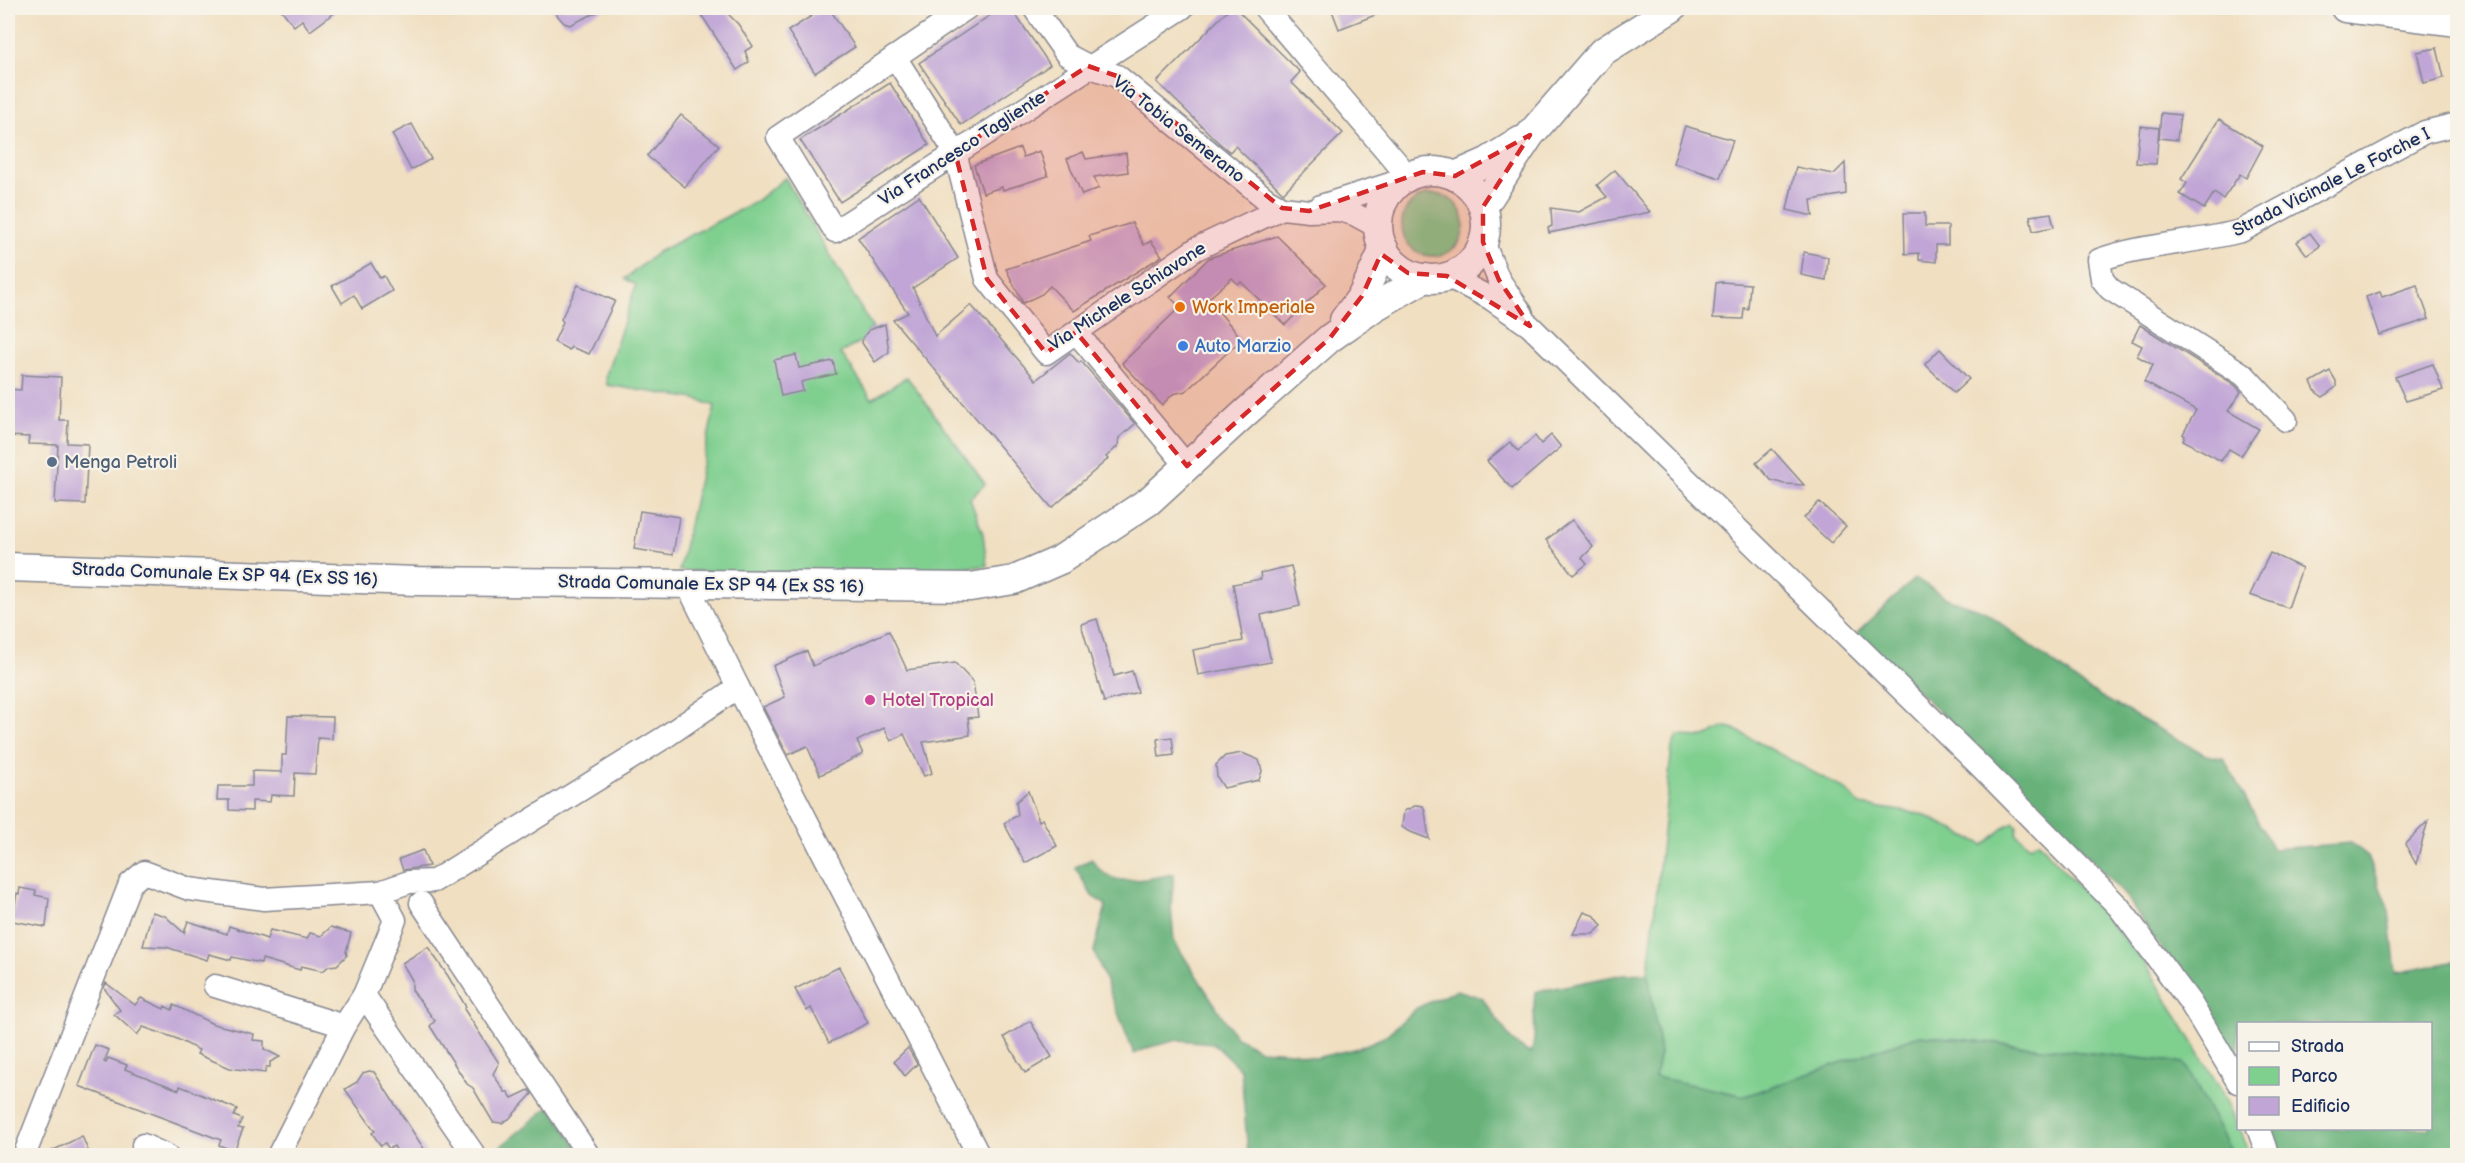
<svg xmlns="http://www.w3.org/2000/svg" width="2465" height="1163" viewBox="0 0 2465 1163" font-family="'Balsamiq Sans',sans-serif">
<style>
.green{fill:#7fcf8f;stroke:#4d7f76;stroke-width:1.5}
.forest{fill:#67b27a;stroke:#41706c;stroke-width:1.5}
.building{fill:#c0a5d6}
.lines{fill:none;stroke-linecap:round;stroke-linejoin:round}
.minor-casing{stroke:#868790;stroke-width:25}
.major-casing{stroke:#868790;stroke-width:31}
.minor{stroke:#fff;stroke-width:22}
.major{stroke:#fff;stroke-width:28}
.marked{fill:#d62828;fill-opacity:0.2;stroke:#d62828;stroke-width:4.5;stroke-dasharray:12 8;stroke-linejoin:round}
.food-dot{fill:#e8710a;stroke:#f7f3e8;stroke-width:2}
.shop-dot{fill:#3f7fe0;stroke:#f7f3e8;stroke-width:2}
.service-dot{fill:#5c6f8a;stroke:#f7f3e8;stroke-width:2}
.hotel-dot{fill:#d1479c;stroke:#f7f3e8;stroke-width:2}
.labels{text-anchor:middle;stroke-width:4.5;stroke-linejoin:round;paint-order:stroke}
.street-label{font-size:18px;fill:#1b2f5e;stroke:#f7f3e8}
.food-label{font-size:18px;fill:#c56008;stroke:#f7f3e8;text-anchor:start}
.shop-label{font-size:18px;fill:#366cbe;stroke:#f7f3e8;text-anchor:start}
.service-label{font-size:18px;fill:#4e5e75;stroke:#f7f3e8;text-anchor:start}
.hotel-label{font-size:18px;fill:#b23c85;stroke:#f7f3e8;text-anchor:start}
</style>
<rect width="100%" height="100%" fill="#f7f3e8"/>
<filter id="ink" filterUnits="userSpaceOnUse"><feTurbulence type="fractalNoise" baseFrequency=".0167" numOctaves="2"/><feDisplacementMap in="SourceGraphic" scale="12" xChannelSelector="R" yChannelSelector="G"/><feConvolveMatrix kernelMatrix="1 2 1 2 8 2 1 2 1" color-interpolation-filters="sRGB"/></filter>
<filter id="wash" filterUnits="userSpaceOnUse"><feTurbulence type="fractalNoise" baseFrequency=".008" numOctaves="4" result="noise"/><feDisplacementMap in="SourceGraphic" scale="24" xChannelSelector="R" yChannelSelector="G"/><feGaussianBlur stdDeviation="1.35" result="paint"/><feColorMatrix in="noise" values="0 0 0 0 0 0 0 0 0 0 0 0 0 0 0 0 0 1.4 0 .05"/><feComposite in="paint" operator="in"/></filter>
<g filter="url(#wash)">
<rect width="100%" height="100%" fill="#f0dfc1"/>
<g class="green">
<polygon points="785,178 873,329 869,330 862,341 841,353 872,399 907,377 985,484 970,499 983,534 987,566 889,574 679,571 715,406 696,399 607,385 606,375 636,285 625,279 658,252 755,202"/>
<circle cx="1433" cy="225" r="31"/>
<polygon points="1725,727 1732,728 1846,790 1860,805 1922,814 1984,845 2006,826 2014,822 2017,825 2016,834 2030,846 2038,841 2145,963 2220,1088 2251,1155 2233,1155 2184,1063 1920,1035 1745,1096 1654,1077 1660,1053 1648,973 1672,747 1677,736 1705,737"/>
</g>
<g class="forest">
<polygon points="1915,578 1946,598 1984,611 2089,690 2206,755 2224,759 2273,849 2351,843 2368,856 2389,911 2396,973 2457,961 2457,1155 2282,1155 2269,1129 2430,1128 2430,1024 2238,1024 2238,1064 2128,899 2071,837 1857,633"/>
<path d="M1092 859C1109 891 1144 879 1174 874L1171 906 1174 941 1235 1036 1260 1050 1293 1052 1315 1058 1358 1048 1384 1037 1417 1008 1457 990 1482 998 1514 1043 1531 1054C1538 1032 1532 1015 1535 992L1624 974 1648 973 1660 1053 1655 1077 1745 1096 1920 1035 2184 1063 2233 1155H1248L1241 1070 1213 1043 1178 1040 1150 1047 1134 1054 1094 951 1106 905 1092 896 1075 867Z"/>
<polygon points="550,1106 583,1156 489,1156"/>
</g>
<g id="blocks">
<g class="building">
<polygon points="280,8 341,8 310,31 302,20 294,26"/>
<polygon points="551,8 606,8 570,25 564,23"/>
<polygon points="697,8 722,8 738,24 753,46 745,51 749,62 737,70"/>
<polygon points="824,8 829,8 855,47 815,73 788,31"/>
<polygon points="1001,8 1011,8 1050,65 961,125 919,63"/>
<polygon points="1230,8 1235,8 1300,72 1291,82 1343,133 1283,193 1235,146 1230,152 1217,141 1157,82"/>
<polygon points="1331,8 1390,8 1391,9 1339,29"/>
<polygon points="2437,48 2444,78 2424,83 2417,52"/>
<polygon points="890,83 929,145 840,202 800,140"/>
<polygon points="2161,113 2180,115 2177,140 2159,138"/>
<polygon points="681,115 719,145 685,187 647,156"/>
<polygon points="2219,119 2263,146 2246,178 2240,174 2223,199 2214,193 2204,209 2180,194 2187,183 2181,179"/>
<polygon points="412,124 431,159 411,170 392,134"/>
<polygon points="1685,126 1733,140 1720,178 1673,163"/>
<polygon points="2140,126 2159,128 2156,164 2136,163"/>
<polygon points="1020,148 1023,157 1040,151 1048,176 1003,190 1002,187 983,193 974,165"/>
<polygon points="1083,152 1086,159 1126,153 1128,172 1094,177 1099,188 1082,195 1067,159"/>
<polygon points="1845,163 1846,194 1811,200 1813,216 1787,210 1796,167 1834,174"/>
<polygon points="1615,170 1650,212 1549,233 1548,228 1552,226 1551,208 1579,212 1607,197 1597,185"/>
<polygon points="919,196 958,258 913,288 935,336 971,305 1036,380 1070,353 1079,363 1081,361 1135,424 1119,438 1118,446 1106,457 1108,459 1052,508 893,320 908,313 858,238"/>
<polygon points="1904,213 1925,213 1925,226 1948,226 1948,245 1936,245 1936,262 1919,260 1919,253 1905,254"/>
<polygon points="2051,213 2054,227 2033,231 2030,216"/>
<polygon points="1132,223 1144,245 1151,241 1162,256 1074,311 1050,286 1042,294 1023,303 1006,269 1091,241 1089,236"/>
<polygon points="2310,233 2320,246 2307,255 2297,242"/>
<polygon points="1277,236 1326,284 1285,325 1241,282 1238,284 1232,278 1208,299 1242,339 1186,391 1173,394 1162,405 1122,363 1180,307 1170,297 1209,258"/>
<polygon points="1804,252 1828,257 1826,280 1801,275"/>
<polygon points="371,263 380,278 384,276 392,291 362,309 354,295 342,303 332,286"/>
<polygon points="1721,282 1750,284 1748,309 1744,308 1743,319 1713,318 1716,283"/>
<polygon points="578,285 615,301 589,354 571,347 569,350 554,342 563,322 561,319"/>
<polygon points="2417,285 2429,319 2379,335 2366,297 2380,292 2382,297"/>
<polygon points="885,324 889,352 875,362 862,343 863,337 869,330"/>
<polygon points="2140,325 2235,385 2241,392 2228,411 2259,429 2241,456 2229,449 2221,461 2183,440 2185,436 2183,434 2196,410 2144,382 2153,365 2137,356 2142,346 2132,341"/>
<polygon points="1940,349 1969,379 1954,393 1925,364"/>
<polygon points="796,355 799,368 833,361 836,374 801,382 803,391 781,396 774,360"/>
<polygon points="2433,364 2443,390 2406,401 2395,377"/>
<polygon points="2330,371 2336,381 2336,387 2323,397 2316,392 2311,382"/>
<polygon points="22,375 61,377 59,420 68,420 67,443 88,444 85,504 55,503 58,445 28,444 29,437 8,436 8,389 21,390"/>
<polygon points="1551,435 1561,447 1512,489 1487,461 1510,442 1518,451 1535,436 1541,444"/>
<polygon points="1772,449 1804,485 1784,484 1771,480 1756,463"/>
<polygon points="1819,502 1846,526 1831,543 1804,518"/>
<polygon points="640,511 679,517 673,555 634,549"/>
<polygon points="1572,520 1593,547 1582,558 1587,564 1573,575 1546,540"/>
<polygon points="2270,553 2302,568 2288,608 2250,595"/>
<polygon points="1291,566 1300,606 1261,615 1271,662 1198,675 1193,650 1243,641 1233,584 1261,579 1260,573"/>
<polygon points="1097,619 1114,676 1132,671 1138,692 1104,702 1081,624"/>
<polygon points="889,631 907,670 955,663 973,682 978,717 968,718 970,735 923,742 932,773 924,776 904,734 891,741 884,728 857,741 863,754 820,775 807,746 788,755 763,707 785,697 773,666 807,651 813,666"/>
<polygon points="288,716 333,717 332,739 318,738 315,774 295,773 294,796 271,795 270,802 252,801 252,811 229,810 229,800 217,800 218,786 252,786 252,771 282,772 282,755 286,755"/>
<polygon points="1172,737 1174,755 1159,757 1157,739"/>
<polygon points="1242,753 1259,760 1262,771 1259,780 1224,788 1217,777 1216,765 1225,756"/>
<polygon points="1028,791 1039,821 1042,819 1057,846 1025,863 1004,823 1018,815 1016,802"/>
<polygon points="1417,805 1423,806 1425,811 1429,839 1408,831 1402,827 1404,811"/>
<polygon points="2428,821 2416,864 2405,844"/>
<polygon points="423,850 429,866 403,870 399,859"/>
<polygon points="20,888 36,891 35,895 49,898 46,927 12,921 17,893 19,894"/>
<polygon points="152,912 165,916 184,933 188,921 227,934 229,926 267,939 270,930 307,939 310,933 321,936 331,927 351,933 346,952 347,955 337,965 329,966 323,971 301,966 300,970 262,959 261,963 232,957 231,960 209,954 207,960 166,947 143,946"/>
<polygon points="1584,912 1595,916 1602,926 1593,934 1573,934"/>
<polygon points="428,947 448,976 466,1007 464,1009 499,1063 493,1074 505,1092 508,1092 512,1098 529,1090 532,1094 509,1119 502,1123 493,1122 473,1088 467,1084 430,1026 435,1021 412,990 412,980 402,963"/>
<polygon points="839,967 868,1023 829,1043 811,1008 807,1011 795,989"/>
<polygon points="106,983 135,1005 141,998 164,1009 165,1006 172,1010 174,1005 213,1024 254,1034 253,1040 264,1041 264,1049 280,1057 270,1062 270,1067 266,1067 265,1073 230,1068 197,1054 199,1050 175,1038 143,1027 137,1035 114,1014 120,1010 104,988"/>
<polygon points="1030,1021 1052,1057 1025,1073 1004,1037"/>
<polygon points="95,1045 109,1050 104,1062 106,1063 108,1058 127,1065 125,1069 179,1090 180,1086 237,1109 234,1116 242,1119 238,1128 243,1129 234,1151 219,1145 221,1140 79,1086"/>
<polygon points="908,1048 917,1064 905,1076 894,1061"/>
<polygon points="369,1071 374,1072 428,1155 399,1155 394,1146 389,1149 385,1143 381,1146 372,1133 375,1131 345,1089 357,1082 363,1073"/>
<polygon points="82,1136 90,1155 44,1155"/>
</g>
</g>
</g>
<g filter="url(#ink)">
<use href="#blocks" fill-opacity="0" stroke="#868790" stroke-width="1.5"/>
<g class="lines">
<g class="minor-casing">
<g id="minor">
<polyline points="967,8 778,137 835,231 1182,8"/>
<polyline points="1034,8 1067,55 1088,66 1117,76 1266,199 1282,208 1309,211 1339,210 1354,214 1378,227"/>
<polyline points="1265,8 1408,176"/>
<polyline points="895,57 955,152 987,279 1046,353 1196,249 1282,208"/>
<polyline points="1321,206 1400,181"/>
<polyline points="1483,242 1499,280 1522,314"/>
<polyline points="1447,276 1490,298 1530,326 1981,767 2119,907 2190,1002 2238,1082"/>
<polyline points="1076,332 1187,466"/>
<path d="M2286 420 2244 375 2110 289 2102 279 2099 260C2144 244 2195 243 2241 231L2425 132 2458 124"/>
<polyline points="738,687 979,1156"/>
<polyline points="421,903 589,1156"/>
<polyline points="215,986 344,1026"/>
<polyline points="364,995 475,1156"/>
<polyline points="2258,1128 2268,1156"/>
<polyline points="143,1145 167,1156"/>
<polyline points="24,1156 130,884 144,872 189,889 264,899 380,892 409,882 434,881 665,737 738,687 687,584"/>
<polyline points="278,1156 344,1026 364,995 395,920 380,892"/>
</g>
</g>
<g class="major-casing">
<g id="major">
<polyline points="2345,8 2458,22"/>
<circle cx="1432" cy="225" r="54"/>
<polyline points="1455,176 1487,162 1520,141"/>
<polyline points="1483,207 1530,135 1602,52 1672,8"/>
<polyline points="1344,320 1362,296 1384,249"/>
<polyline points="8,567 417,581 970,587 1014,580 1060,560 1149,501 1245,413 1330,338 1376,306 1425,278"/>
</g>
</g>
<use href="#minor" class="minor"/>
<use href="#major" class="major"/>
</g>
</g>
<path class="marked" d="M1088 66 1117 76 1282 208 1309 211 1423 172 1455 176 1530 135 1483 207V242L1499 280 1530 326 1447 276 1408 273 1381 254 1362 296 1330 338 1187 466 1076 332 1046 353 987 279 955 152Z"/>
<circle class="food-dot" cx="1180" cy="307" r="6"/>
<circle class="shop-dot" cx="1183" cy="346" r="6"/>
<circle class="service-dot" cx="52" cy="462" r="6"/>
<circle class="hotel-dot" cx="870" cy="700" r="6"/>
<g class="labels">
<g class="street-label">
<text transform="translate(1179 129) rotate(38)" y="6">Via Tobia Semerano</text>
<text transform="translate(962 148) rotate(-33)" y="6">Via Francesco Tagliente</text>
<text transform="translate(2331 182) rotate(-27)" y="6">Strada Vicinale Le Forche I</text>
<text transform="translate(1127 296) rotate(-33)" y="6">Via Michele Schiavone</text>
<text transform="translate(225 574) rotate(2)" y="6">Strada Comunale Ex SP 94 (Ex SS 16)</text>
<text transform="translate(711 584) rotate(1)" y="6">Strada Comunale Ex SP 94 (Ex SS 16)</text>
</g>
<g class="food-label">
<text x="1192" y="313">Work Imperiale</text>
</g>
<g class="shop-label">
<text x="1195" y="352">Auto Marzio</text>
</g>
<g class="service-label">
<text x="64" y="468">Menga Petroli</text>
</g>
<g class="hotel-label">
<text x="882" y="706">Hotel Tropical</text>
</g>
</g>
<rect width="2465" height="1163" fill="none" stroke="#f7f3e8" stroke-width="30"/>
<rect x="2237" y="1022" width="195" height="108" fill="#f7f3e8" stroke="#9fa5b1" stroke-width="1.5"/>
<rect x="2249" y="1042" width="30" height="9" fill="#ffffff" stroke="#9fa5b1" stroke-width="1.5"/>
<text x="2291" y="1052" font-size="18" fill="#1b2f5e">Strada</text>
<rect x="2249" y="1067" width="30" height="18" fill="#7fcf8f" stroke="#9fa5b1" stroke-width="1.5"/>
<text x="2291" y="1082" font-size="18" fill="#1b2f5e">Parco</text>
<rect x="2249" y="1097" width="30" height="18" fill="#c0a5d6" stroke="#9fa5b1" stroke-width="1.5"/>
<text x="2291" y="1112" font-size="18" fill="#1b2f5e">Edificio</text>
</svg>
